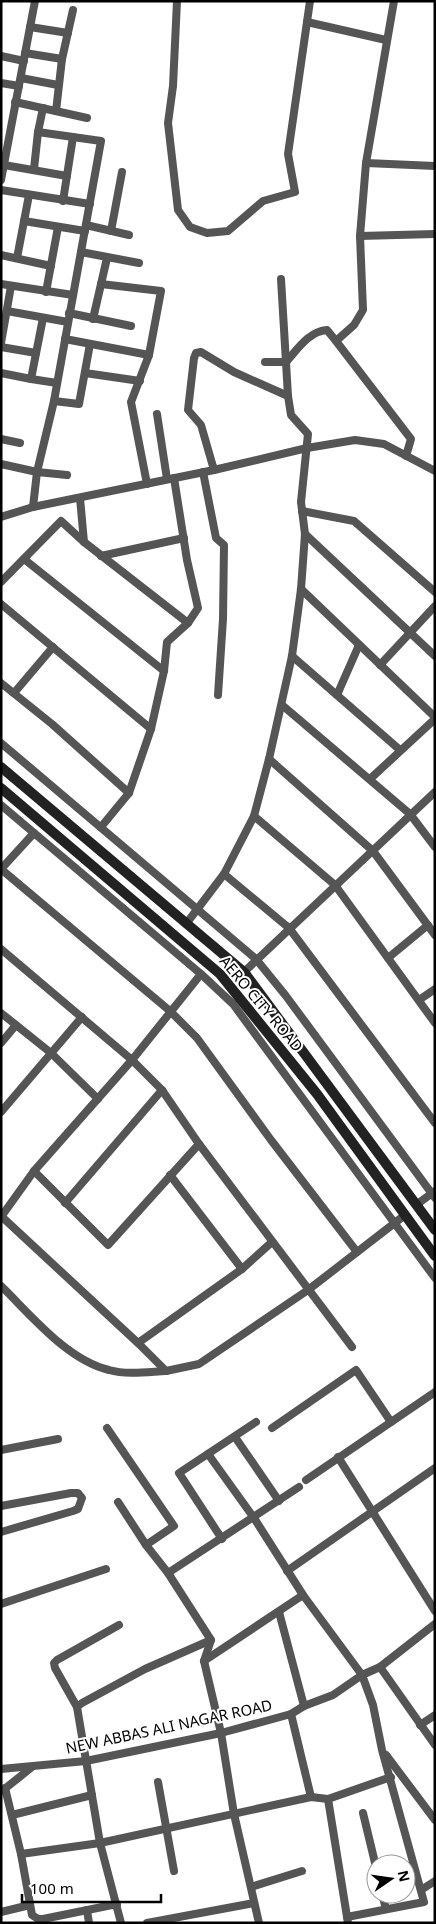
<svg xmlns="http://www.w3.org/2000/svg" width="436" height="1924" viewBox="0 0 436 1924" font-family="'Noto Sans',sans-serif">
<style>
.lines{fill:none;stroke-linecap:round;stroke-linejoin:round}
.street{stroke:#555;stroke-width:8}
.secondary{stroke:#222;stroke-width:10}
.labels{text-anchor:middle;stroke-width:4;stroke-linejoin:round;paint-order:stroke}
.street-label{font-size:15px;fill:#000;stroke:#fff}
</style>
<rect width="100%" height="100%" fill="#fff"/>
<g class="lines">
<g class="street">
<polyline points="177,1 173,86 168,123 178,210 190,227 207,233 228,231 263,201 295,192 288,154 310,1"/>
<polyline points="307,22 386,40"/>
<polyline points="30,27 68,33"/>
<polyline points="25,53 62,59"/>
<polyline points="1,56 24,61"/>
<polyline points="21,78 58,85"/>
<polyline points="1,83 19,86"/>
<polyline points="15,102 87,118"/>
<polyline points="56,111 62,59 73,10"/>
<polyline points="366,163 435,166"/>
<polyline points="4,165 67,176"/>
<polyline points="34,169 38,132 43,108"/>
<polyline points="1,180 35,1"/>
<polyline points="1,190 90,204"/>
<polyline points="63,201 73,137"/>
<polyline points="24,221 85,231"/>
<polyline points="86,225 129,235"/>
<polyline points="111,231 122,172"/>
<polyline points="360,236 435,234"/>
<polyline points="81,252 139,263"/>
<polyline points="1,255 51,266"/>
<polyline points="17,258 29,195"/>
<polyline points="1,284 73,295"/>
<polyline points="101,284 161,291 149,355 131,402 147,484"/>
<polyline points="46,292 58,227"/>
<polyline points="7,311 68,322"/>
<polyline points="69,313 131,326"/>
<polyline points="93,319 107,258"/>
<polyline points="65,339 149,355"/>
<polyline points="336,341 411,439 406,456"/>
<polyline points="1,343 11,286"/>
<polyline points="1,347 36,353"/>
<path d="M265 362H286C297 350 309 331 327 330L336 341 354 325 363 310 360 236 366 163 394 1"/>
<polyline points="1,373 31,379 57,383"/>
<polyline points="85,373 140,381"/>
<polyline points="31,379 43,318"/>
<polyline points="54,401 79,404 90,344"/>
<polyline points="157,414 167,479"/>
<polyline points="1,439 20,443"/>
<polyline points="1,464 37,472 67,475"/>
<polyline points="214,470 201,425 188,410 194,358 196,353 201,352 234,372 288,396"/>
<polyline points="203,472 216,538 224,545 223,619 218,695"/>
<polyline points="80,498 84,542"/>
<polyline points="33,507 37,472 54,401 101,141 38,132"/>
<polyline points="302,511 354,521 435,592"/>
<polyline points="1,517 33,507 214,470 307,448 355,440 384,444 435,471"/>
<polyline points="305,534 435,656"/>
<polyline points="101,556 184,538"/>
<polyline points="24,559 164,671"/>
<polyline points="1,582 61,521 84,542 188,623"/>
<polyline points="301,589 435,717"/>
<polyline points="1,604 151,729"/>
<polyline points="292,656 400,750"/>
<polyline points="380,665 435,606"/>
<polyline points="1,683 52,724 129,793"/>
<polyline points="14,693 53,647"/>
<polyline points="337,695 359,645"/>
<polyline points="282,705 410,814 435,847"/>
<polyline points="1,743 256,959 286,996 435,1198"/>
<polyline points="269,759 373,851 435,935"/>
<polyline points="370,779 435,719"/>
<polyline points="1,805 201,974 233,1004 435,1278"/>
<polyline points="254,816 335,885 435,1023"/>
<polyline points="101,827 129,793 151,729 164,671 167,642 188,623 198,608 187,560 174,478"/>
<polyline points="34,833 1,869 170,1011 197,1038 271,1140 357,1252"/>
<polyline points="224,874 289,928 435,1123"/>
<polyline points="186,924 224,874 254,816 269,759 292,656 301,589 305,534 301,502 308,434 291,415 288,396 281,279"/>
<polyline points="1,949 132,1060 162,1090 199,1144 352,1347"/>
<polyline points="388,958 428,925"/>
<polyline points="244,972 435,792"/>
<polyline points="419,1000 435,989"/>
<polyline points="1,1013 51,1053 98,1099"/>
<polyline points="1,1043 16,1025"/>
<polyline points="1,1112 82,1017"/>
<polyline points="34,1171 108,1245 199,1144"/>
<polyline points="170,1175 242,1269"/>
<polyline points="65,1203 162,1090"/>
<polyline points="416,1205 435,1191"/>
<polyline points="1,1216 138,1343 166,1371 199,1364 308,1290 405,1215"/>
<polyline points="1,1217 34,1171 132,1060 201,974"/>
<path d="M1 1286C31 1315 67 1360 109 1370 127 1375 147 1372 166 1371"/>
<polyline points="138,1343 242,1269 272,1242"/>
<polyline points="107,1428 174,1526 146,1545"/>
<polyline points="272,1428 356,1370 391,1422"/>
<polyline points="235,1437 279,1501"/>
<polyline points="1,1450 58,1439"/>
<polyline points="208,1454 254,1518 303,1595 362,1675 373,1705 382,1750 424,1902 347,1917"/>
<polyline points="338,1457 435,1611"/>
<polyline points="306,1480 435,1392"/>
<polyline points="118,1502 146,1545 168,1573 211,1640 204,1661 221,1733 234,1814 259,1923"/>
<polyline points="1,1506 71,1493 78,1493 82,1498 78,1509 73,1511 1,1532"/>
<polyline points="222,1539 179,1473 256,1422"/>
<polyline points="287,1571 435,1468"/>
<polyline points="168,1573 299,1487"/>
<polyline points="1,1604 106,1569"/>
<polyline points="279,1612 304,1706"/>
<polyline points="204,1661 303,1595"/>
<polyline points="380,1667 435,1745"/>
<polyline points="77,1707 55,1668 54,1663 57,1660 119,1625"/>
<polyline points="291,1714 311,1797"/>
<polyline points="420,1725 435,1715"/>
<polyline points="386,1755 435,1820"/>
<polyline points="1,1769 86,1761 221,1733 291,1714 304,1706 333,1695 362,1675 380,1667 435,1624"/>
<polyline points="158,1782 174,1871"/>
<polyline points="5,1788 21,1854 32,1915 38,1919 43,1919 117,1904"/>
<polyline points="2,1791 32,1767"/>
<polyline points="328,1799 348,1923"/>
<polyline points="363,1813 376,1867"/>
<polyline points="12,1815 92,1795"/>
<polyline points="21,1854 100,1843 311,1797 328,1799 391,1777"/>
<polyline points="251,1887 302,1871"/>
<polyline points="421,1890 435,1881"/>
<polyline points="382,1894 386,1909"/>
<polyline points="87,1910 89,1923"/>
<polyline points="1,1912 30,1905"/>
<polyline points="121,1923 100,1843 77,1707 82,1703 145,1669 211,1640"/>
<polyline points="147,1923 254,1903"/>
</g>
<g class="secondary">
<polyline points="1,767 244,972 435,1230"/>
<polyline points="1,788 220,974 317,1094 435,1256"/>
</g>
</g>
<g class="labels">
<g class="street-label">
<text transform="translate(261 1004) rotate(50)" y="5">AERO CITY ROAD</text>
<text transform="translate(169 1727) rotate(-12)" y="5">NEW ABBAS ALI NAGAR ROAD</text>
</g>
</g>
<rect width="436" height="1924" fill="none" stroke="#000000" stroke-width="5"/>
<g transform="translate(391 1879) rotate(77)"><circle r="24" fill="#ffffff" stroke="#999999"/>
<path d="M0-4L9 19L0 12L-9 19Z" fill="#000000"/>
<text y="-8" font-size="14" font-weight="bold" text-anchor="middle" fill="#000000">N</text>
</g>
<path d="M22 1894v8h139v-8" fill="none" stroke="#000000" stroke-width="2.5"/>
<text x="30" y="1894" font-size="15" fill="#000000" stroke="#ffffff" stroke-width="4" paint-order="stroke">100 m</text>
</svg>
